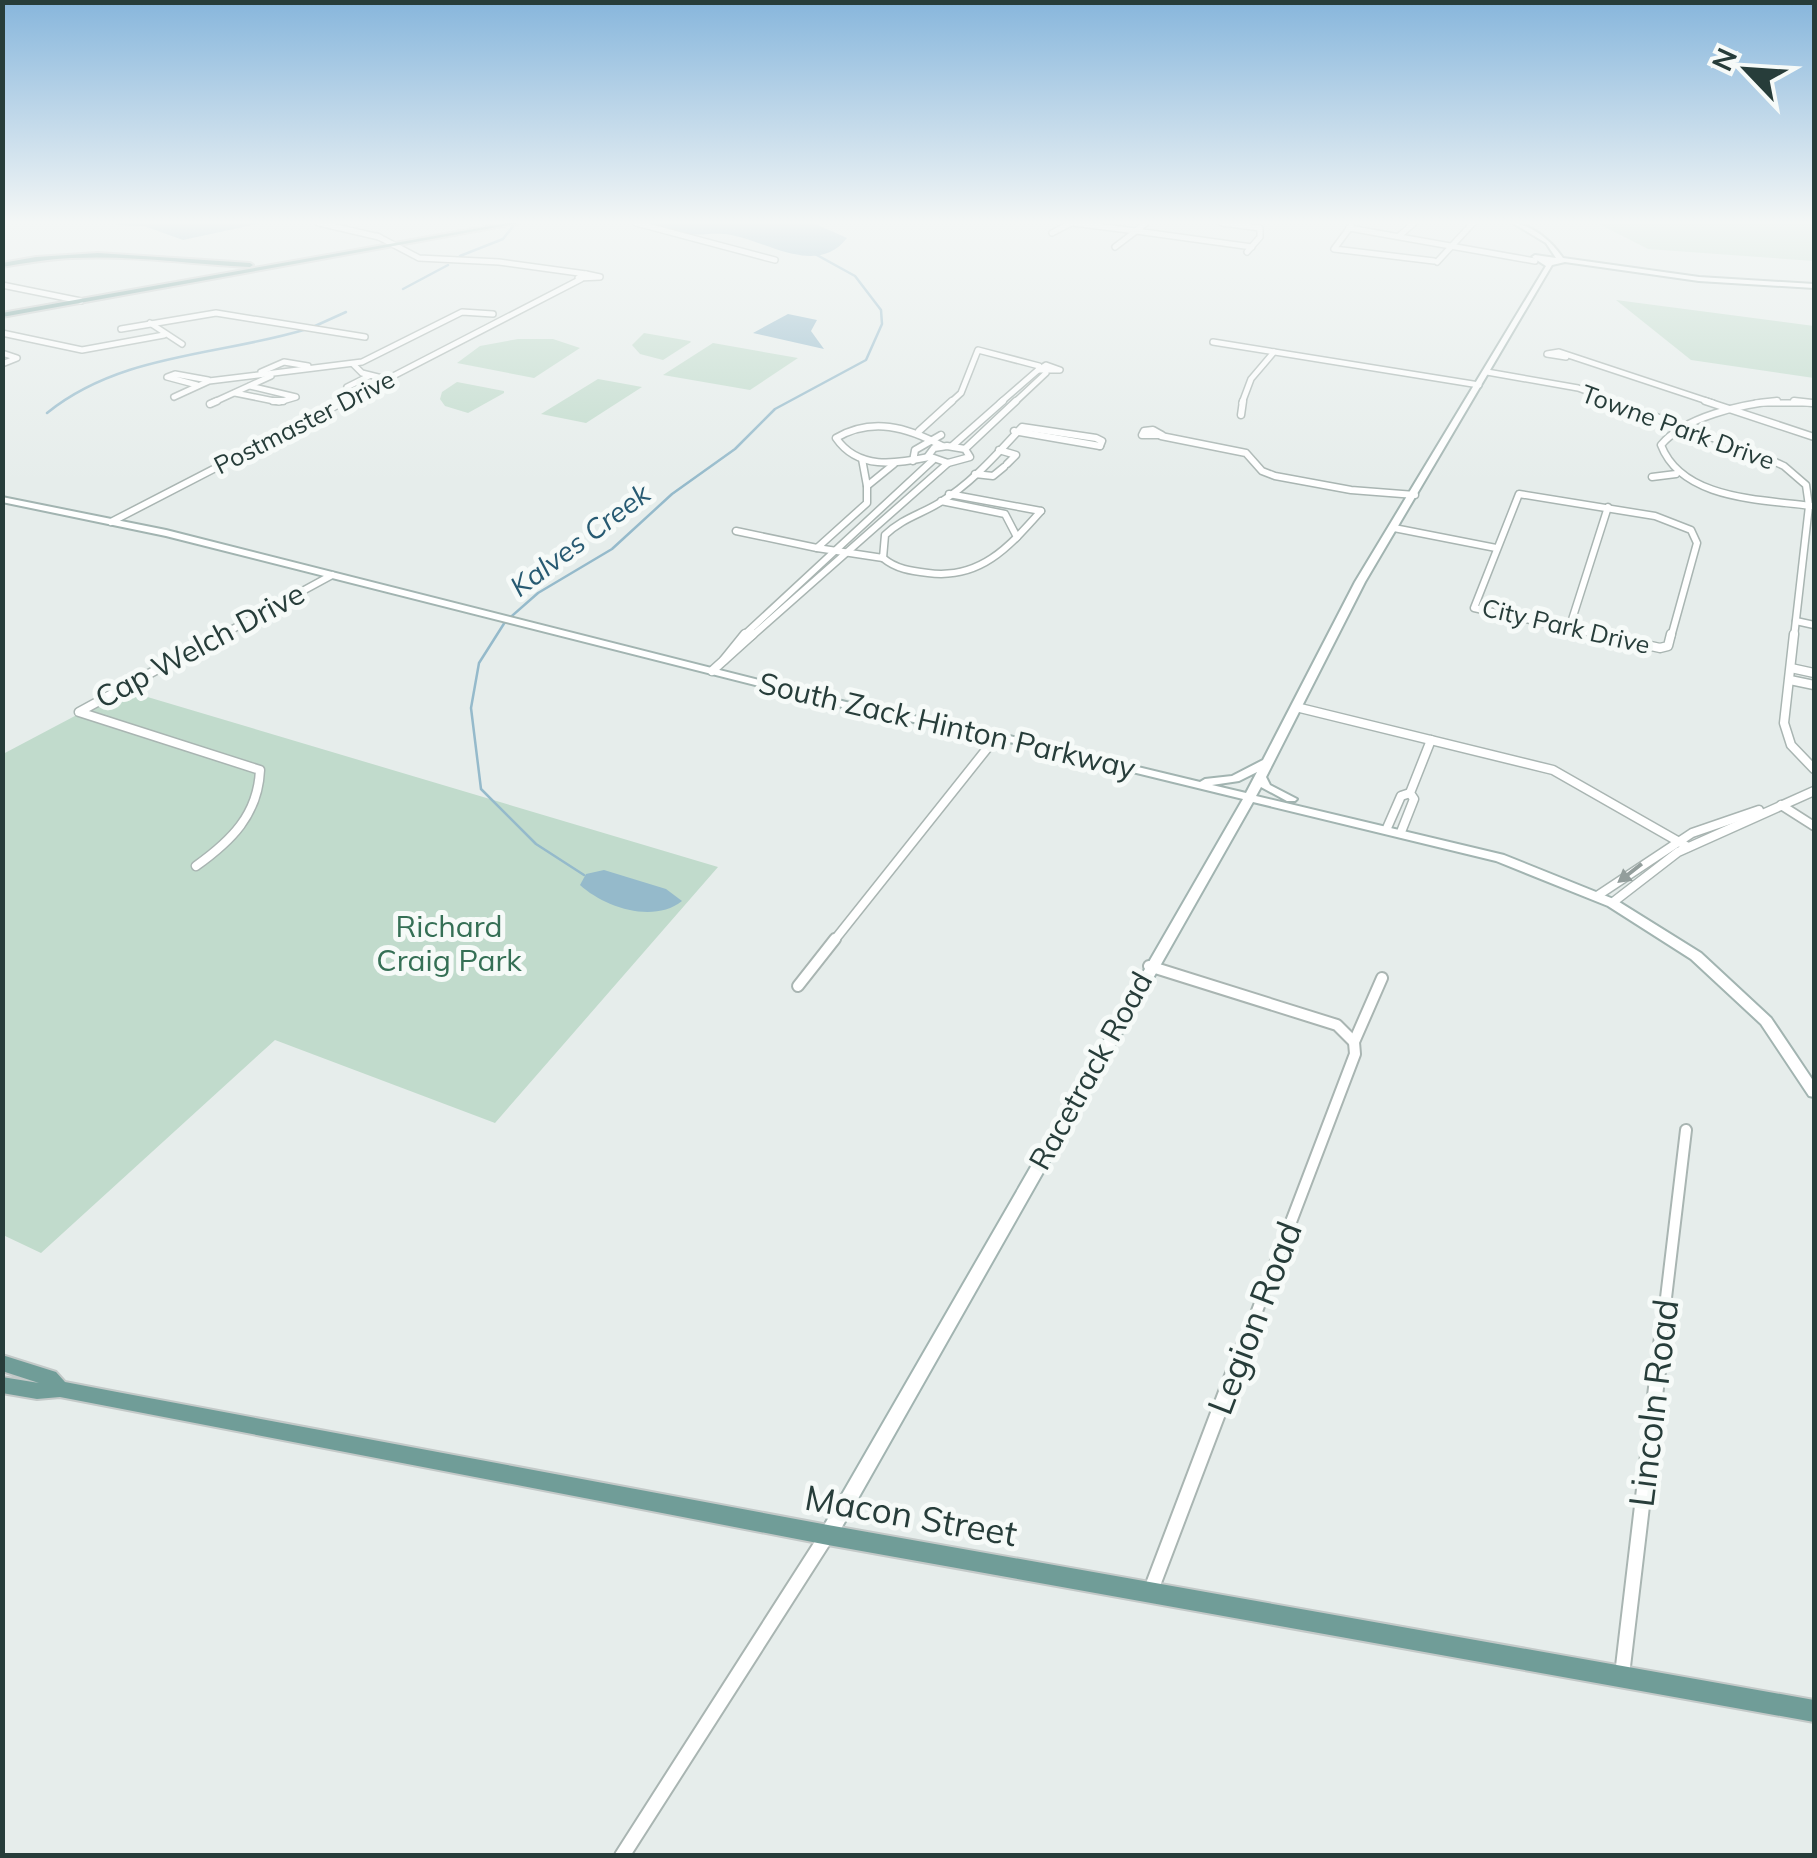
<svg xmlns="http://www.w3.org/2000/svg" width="1817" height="1858" viewBox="0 0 1817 1858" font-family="Mulish,sans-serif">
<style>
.green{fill:#c1dbcc}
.water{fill:#95bacb}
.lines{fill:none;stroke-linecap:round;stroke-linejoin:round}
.stream{stroke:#95bacb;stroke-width:2.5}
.street-far4-casing{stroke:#a9b5b2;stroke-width:8}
.street-far3-casing{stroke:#a9b5b2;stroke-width:9}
.street-far2-casing{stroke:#a9b5b2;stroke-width:11}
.street-far1-casing{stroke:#a9b5b2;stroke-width:14}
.street-casing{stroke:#a9b5b2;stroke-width:18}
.secondary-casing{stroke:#a2b4b1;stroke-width:4}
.primary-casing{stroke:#c3c9c8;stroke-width:4}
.street-far4{stroke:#fff;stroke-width:5}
.street-far3{stroke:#fff;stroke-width:6}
.street-far2{stroke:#fff;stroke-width:8}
.street-far1{stroke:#fff;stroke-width:10}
.street{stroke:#fff;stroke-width:14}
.secondary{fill:#fff;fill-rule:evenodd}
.primary{fill:#709d98;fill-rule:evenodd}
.oneway{fill:#939e9c}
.labels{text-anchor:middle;stroke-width:10;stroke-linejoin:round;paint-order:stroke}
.far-street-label{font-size:25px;fill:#273d3a;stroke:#f6faf8}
.far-water-label{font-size:28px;font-style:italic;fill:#275a72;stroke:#f6faf8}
.street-label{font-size:30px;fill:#273d3a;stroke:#f6faf8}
.park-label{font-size:30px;fill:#356f55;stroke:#f6faf8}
.near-street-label{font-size:35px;fill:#273d3a;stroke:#f6faf8}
</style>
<rect width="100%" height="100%" fill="#e6edeb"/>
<g class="green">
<polygon points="1597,223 1814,223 1814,261 1648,249"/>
<polygon points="1616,300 1814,326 1814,378 1691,360"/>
<polygon points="644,333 690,341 691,342 663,360 640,354 632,345"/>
<polygon points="518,339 553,339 580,348 534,378 457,363 480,346"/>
<polygon points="713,343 798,358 750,390 663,375"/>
<polygon points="598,379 642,387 586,423 541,414"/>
<polygon points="457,382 504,391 504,393 468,413 445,406 440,399 442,392"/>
<polygon points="124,690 718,867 495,1123 275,1040 41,1253 3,1235 3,754"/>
</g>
<g class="water">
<polygon points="119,223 262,223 183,240 144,226 116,225"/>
<path d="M647 223H813L847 238C817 277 766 241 731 235 715 232 699 236 684 234 671 232 659 226 647 223Z"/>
<polygon points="788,314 817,320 811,331 824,349 753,333"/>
<path d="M604 870 666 889 682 901C653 924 604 907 580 885L586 874Z"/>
</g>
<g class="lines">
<g class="stream">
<polyline points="460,256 503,239 514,225"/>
<polyline points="403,289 448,265"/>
<polyline points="315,326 346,312"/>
<path d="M47 413C121 353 219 356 307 329"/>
<polyline points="584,875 536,844 481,789 471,708 479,663 505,622 538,593 612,549 672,494 735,449 775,409 866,360 882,324 881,310 855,276 815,254"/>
</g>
<g class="street-far4-casing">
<g id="street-far4">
<polyline points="319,223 379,237"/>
<polyline points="636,223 775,260"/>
<polyline points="1073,223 1136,231"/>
<polyline points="1146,223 1136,231 1252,247"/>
<polyline points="1222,223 1260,228 1260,237 1247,252"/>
<polyline points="1351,226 1334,249 1434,261"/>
<polyline points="1349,228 1535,261"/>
<polyline points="1052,233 1071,223"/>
<polyline points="377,236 419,258 499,262 586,274"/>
<polyline points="1399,236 1414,223"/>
<polyline points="1115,247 1136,231"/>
<polyline points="1437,262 1473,223"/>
<polygon points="586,274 600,277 578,278"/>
<polyline points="2,285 81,301"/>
<polyline points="150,323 182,344"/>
<polyline points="121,329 216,313 365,337"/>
<polyline points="2,333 82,350 164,335"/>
<polyline points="1213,342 1479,385"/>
<polyline points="2,353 17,358 2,364"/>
<polyline points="1566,357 1547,354 1559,352 1713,403"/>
<polyline points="353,364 362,373 386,379"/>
<polygon points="1046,365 1060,370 1038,370"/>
<polyline points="261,372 284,362 308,366"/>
<polyline points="1487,372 1578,388 1619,403"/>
<polyline points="197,385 167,377 175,374 208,380"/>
<polyline points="347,387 369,376"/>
<polyline points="235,393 279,402 296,397 250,386"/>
<polyline points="174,397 209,381 362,362 462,312 493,314"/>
<polyline points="212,403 271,376"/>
<polyline points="341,403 581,279"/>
<polyline points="950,403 961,393 978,350 1039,366"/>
<polyline points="1000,403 1038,370"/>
<polyline points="1014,403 1046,373"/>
<polyline points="1242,403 1251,379 1274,352"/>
<polyline points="1756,403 1812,403"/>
</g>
</g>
<g class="street-far3-casing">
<g id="street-far3">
<polyline points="273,401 283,401"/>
<polyline points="1613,401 1762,456 1784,466 1806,485 1809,506 1794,637"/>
<polyline points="1705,401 1814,437"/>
<path d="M1777 401C1742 404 1684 417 1661 445 1682 500 1761 499 1811 506"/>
<polyline points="1794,401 1812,403"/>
<polyline points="210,404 217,401"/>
<polyline points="1241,415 1243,401"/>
<polygon points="1153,430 1162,435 1142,435 1144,431"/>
<polyline points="919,431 952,401"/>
<polyline points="1014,431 1100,446"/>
<polyline points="1161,436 1246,453 1262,471 1275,476 1351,490 1415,495"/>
<polygon points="947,446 965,449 970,457 948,463 928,456 934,448"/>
<polyline points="952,446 1003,401"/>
<polyline points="965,449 1016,401"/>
<polyline points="999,450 1016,455 1007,464"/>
<path d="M929 457C895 464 858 470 836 438 872 417 907 427 942 446"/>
<polyline points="862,459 867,486 894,464"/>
<polyline points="913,461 915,450 941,435"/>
<polyline points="975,474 993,476 1004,467"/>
<polyline points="1652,477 1676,474"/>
<path d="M867 486V503L817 548 883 558 885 535C903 518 919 515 939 503 971 484 997 454 1022 427L1096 438 1102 441 1100 446"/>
<polyline points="949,494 1041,511"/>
<polyline points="941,501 1005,514 1017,537"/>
<polyline points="111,522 345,401"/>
<polyline points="1394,528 1496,548"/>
<polyline points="736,531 817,548"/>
<path d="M883 558C896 569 911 571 928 573 980 580 1009 547 1041 511"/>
<polyline points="1796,621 1814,625"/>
<polyline points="1569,629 1608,507"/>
<polyline points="218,637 332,575"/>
<polyline points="742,637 933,460"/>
<polyline points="751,637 948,463"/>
<polyline points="1609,637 1474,608 1519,494 1655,516 1691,530 1697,543 1671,637"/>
</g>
</g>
<g class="street-far2-casing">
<g id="street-far2">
<polyline points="1597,634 1660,648 1668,646 1671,634"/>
<polyline points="1794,634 1784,723 1791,745 1814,769"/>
<polyline points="724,660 745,634"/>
<polyline points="1791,668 1814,673"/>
<polyline points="712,671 753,634"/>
<polyline points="1790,680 1814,685"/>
<polyline points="1296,707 1553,770 1688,847"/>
<polyline points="1781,805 1814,826"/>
<polyline points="1387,828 1401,796 1410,793"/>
<polyline points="1401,832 1414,799 1410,793 1431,740"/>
<path d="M196 866C231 841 258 815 260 770L79 712 222 634"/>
<polyline points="1597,896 1692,833 1759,810"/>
<polyline points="1612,903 1678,852 1814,791"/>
<polyline points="833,942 997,736"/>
</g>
</g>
<g class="street-far1-casing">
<g id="street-far1">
<polyline points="1149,966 1337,1025 1354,1042"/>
<polyline points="798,986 835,939"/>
<polyline points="1246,1340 1355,1054 1354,1042 1382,978"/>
<polyline points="1661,1340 1686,1130"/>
</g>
</g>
<g class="street-casing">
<g id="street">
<polyline points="1151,1590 1247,1337"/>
<polyline points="1622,1675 1662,1337"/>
<polyline points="622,1856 826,1537"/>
</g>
</g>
<g class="secondary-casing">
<path id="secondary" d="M1513 223C1534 226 1551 241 1563 258L1699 277 1814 284V288L1699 281 1565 262 1552 265 1365 582 1266 777 1270 785 1297 799 1295 801H1287L1261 787 1256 796 1504 855 1616 900 1701 953 1771 1018 1814 1082V1097L1809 1096 1761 1024 1691 959 1608 906 1496 861 1253 802 834 1541 828 1544 822 1541 819 1535 822 1529 1243 799 997 739 850 709 166 536 2 502V497L166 530 850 703 997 733 1200 782 1205 779 1232 776 1263 760 1355 582 1546 266 1532 257 1535 255 1556 258 1546 243ZM1257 772 1246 793 1212 785 1239 781Z"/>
</g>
<g class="primary-casing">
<g id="primary">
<polygon points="507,223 520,223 2,317 2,313"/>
<path d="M98 253 250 263 253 265 250 267C191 264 131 255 72 258 48 259 25 263 2 267V263L36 257Z"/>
<polygon points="2,1355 56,1372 65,1382 117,1392 828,1525 1814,1700 1814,1722 828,1545 60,1397 37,1399 2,1393 2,1377 39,1383 2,1371"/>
</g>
</g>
<use href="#street-far4" class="street-far4"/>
<use href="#street-far3" class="street-far3"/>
<use href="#street-far2" class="street-far2"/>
<use href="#street-far1" class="street-far1"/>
<use href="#street" class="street"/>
<use href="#secondary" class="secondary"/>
<use href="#primary" class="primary"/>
</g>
<defs><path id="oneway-solid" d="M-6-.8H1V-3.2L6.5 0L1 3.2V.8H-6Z" transform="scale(2.5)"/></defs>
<use class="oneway" href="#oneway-solid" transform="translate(1630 873) rotate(142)"/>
<linearGradient id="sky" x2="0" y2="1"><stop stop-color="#87b6dc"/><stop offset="0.46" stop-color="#f4f7f6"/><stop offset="1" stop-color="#f4f7f6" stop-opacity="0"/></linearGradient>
<rect width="1817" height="483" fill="url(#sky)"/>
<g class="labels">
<g class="far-street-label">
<text transform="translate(304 422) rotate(-27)" y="9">Postmaster Drive</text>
<text transform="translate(1678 427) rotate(20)" y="9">Towne Park Drive</text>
<text transform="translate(1566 626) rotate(13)" y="9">City Park Drive</text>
</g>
<g class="far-water-label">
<text transform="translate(580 540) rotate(-37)" y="10">Kalves Creek</text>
</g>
<g class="street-label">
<text transform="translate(200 646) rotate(-28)" y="10">Cap Welch Drive</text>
<text transform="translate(947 726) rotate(13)" y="10">South Zack Hinton Parkway</text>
<text transform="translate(1091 1071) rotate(-61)" y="10">Racetrack Road</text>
</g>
<g class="park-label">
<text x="449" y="937">Richard<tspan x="449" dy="34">Craig Park</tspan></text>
</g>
<g class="near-street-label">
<text transform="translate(1255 1318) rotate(-69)" y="12">Legion Road</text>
<text transform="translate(1654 1403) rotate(-83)" y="12">Lincoln Road</text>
<text transform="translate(911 1516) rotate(10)" y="12">Macon Street</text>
</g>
</g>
<rect width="1817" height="1858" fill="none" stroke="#273d3a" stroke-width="10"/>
<g transform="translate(1747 70) rotate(295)" stroke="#f6faf8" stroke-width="8" paint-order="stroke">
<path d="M0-8L18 38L0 25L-18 38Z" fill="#273d3a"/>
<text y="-15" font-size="28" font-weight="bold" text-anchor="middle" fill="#273d3a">N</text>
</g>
</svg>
